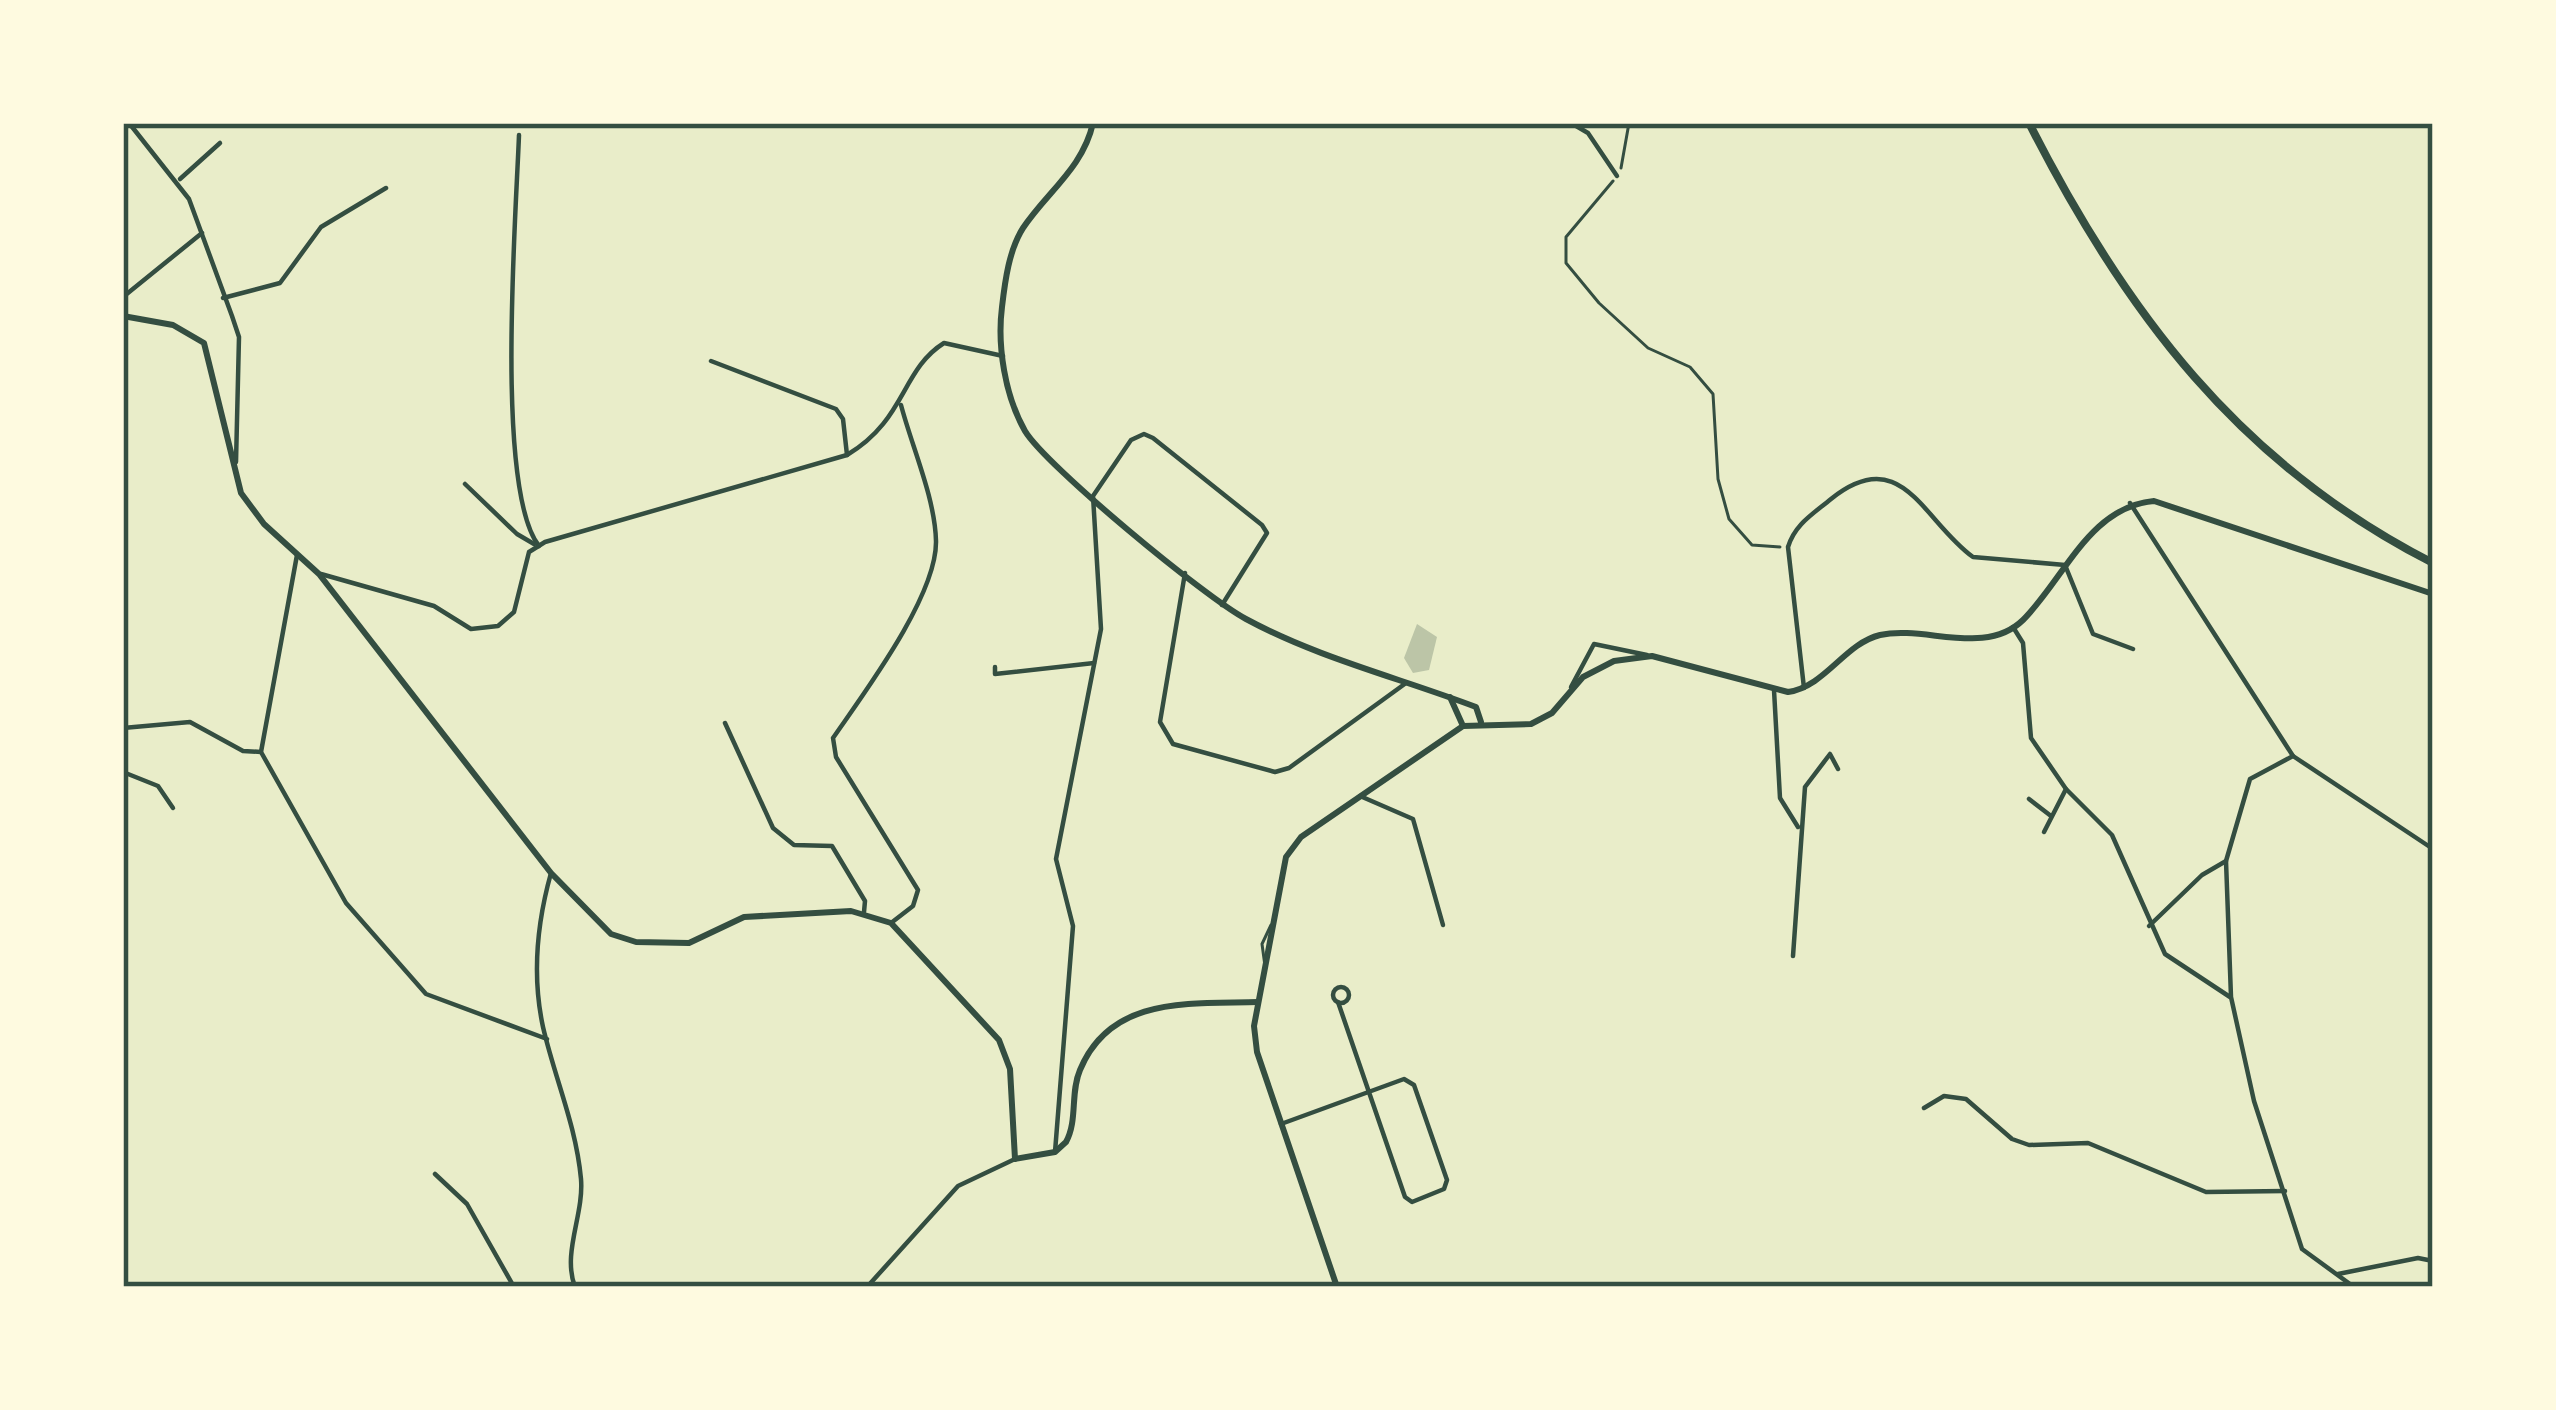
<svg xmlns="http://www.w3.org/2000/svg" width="2556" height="1410" viewBox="0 0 2556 1410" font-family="'Golos Text',sans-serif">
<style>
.building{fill:#bcc5a7}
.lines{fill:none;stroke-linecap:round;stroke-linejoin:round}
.path{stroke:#344e41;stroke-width:3}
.service{stroke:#344e41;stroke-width:3}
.minor{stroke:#344e41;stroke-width:4.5}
.tertiary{stroke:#344e41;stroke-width:6}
.secondary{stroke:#344e41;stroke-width:6}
.primary{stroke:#344e41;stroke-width:8}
.neatline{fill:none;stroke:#344e41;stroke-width:4.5}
</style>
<rect width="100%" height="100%" fill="#e9edc9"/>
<polygon class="building" points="1417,624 1437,637 1429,670 1413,673 1404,658"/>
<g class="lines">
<g class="path">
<polyline points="1621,168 1629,123"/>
<polyline points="1613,181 1566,237 1566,263 1599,303 1648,348 1690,367 1713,394 1718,479 1729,519 1752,545 1780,547"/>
</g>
<polyline class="service" points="1265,966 1262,944 1271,925"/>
<g class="minor">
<polyline points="129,123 189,199 232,316 239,337 236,462"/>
<polyline points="1571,123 1588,133 1617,176"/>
<path d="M519 135C516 217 495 490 539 546"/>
<polyline points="180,179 220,143"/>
<polyline points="123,297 202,233"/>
<polyline points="223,298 280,283 321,227 386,188"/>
<polyline points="711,361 836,409 843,419 847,455"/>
<polyline points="465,484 517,534 534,544"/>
<polyline points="2130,503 2293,756 2433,849"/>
<polyline points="297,555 261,752 346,903 426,994 547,1039"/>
<polyline points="1185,573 1160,722 1173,744 1275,772 1289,768 1406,683"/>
<path d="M321 574 434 606 471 629 498 626 514 612 529 552 545 542 847 455C906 420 901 370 944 343L1003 356"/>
<polyline points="2013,627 2023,643 2031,738 2066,789 2112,835 2165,954 2230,997"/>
<polyline points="995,667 995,674 1094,663"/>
<polyline points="1571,687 1594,644 1647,655"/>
<path d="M1804 688 1788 547C1795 524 1813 514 1831 499 1902 442 1923 521 1973 557L2065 565 2093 634 2133 649"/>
<polyline points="1774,690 1780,798 1798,827"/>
<polyline points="725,723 773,828 794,845 832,846 865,901 864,912"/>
<polyline points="123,728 190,722 243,751 261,752"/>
<polyline points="2293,756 2250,779 2226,861 2231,997 2254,1101 2302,1249 2354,1287"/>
<polyline points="123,772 158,786 173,808"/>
<polyline points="1360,796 1413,819 1443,925"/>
<polyline points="2029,799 2051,816"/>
<polyline points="2044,832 2066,789"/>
<path d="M551 873C537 923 532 976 543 1027 555 1079 576 1125 581 1179 584 1215 562 1253 575 1287"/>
<path d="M891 923 913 906 918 890 836 757 833 738C864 693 937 596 936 541 935 498 912 447 901 405"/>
<polyline points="2149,926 2202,875 2226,861"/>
<polyline points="1793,956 1805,787 1830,754 1838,769"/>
<circle cx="1341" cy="995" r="8"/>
<polyline points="1924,1108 1944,1096 1966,1099 2012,1139 2029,1145 2088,1143 2206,1192 2285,1191"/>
<polyline points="1281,1124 1404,1079 1414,1085 1447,1180 1444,1189 1412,1202 1405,1197 1338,1002"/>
<polyline points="1055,1152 1073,926 1056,859 1101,629 1093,496 1131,440 1144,434 1153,438 1262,525 1267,533 1222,605"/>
<polyline points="435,1174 467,1204 514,1287"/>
<polyline points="2338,1274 2418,1258 2433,1261"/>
<polyline points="867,1287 958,1186 1015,1159"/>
</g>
<g class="tertiary">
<path d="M1093 123C1083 168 1047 192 1023 228 1009 250 1005 281 1002 307 997 346 1005 396 1025 431 1046 466 1206 598 1246 619 1318 658 1400 678 1476 707L1481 722"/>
<path d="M123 316 173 325 204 343 241 493 264 524 319 574 551 873 611 934 636 942 689 943 744 917 851 911 891 923 999 1040 1010 1069 1015 1159 1055 1152 1066 1142C1078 1120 1070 1093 1080 1070 1111 995 1191 1004 1258 1002"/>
<polyline points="1450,697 1463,726"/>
</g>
<path class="secondary" d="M1337 1287 1257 1052 1254 1026 1286 857 1301 837 1463 726 1531 724 1552 713 1583 677 1614 661 1652 656 1788 692C1826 686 1844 644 1880 635 1925 625 1985 657 2023 620 2065 578 2089 507 2154 501L2433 594"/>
<path class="primary" d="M2029 123C2125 312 2240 465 2433 563"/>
</g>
<rect width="2556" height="1410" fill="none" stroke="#fefae0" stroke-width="252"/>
<rect x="126" y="126" width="2304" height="1158" class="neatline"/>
</svg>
